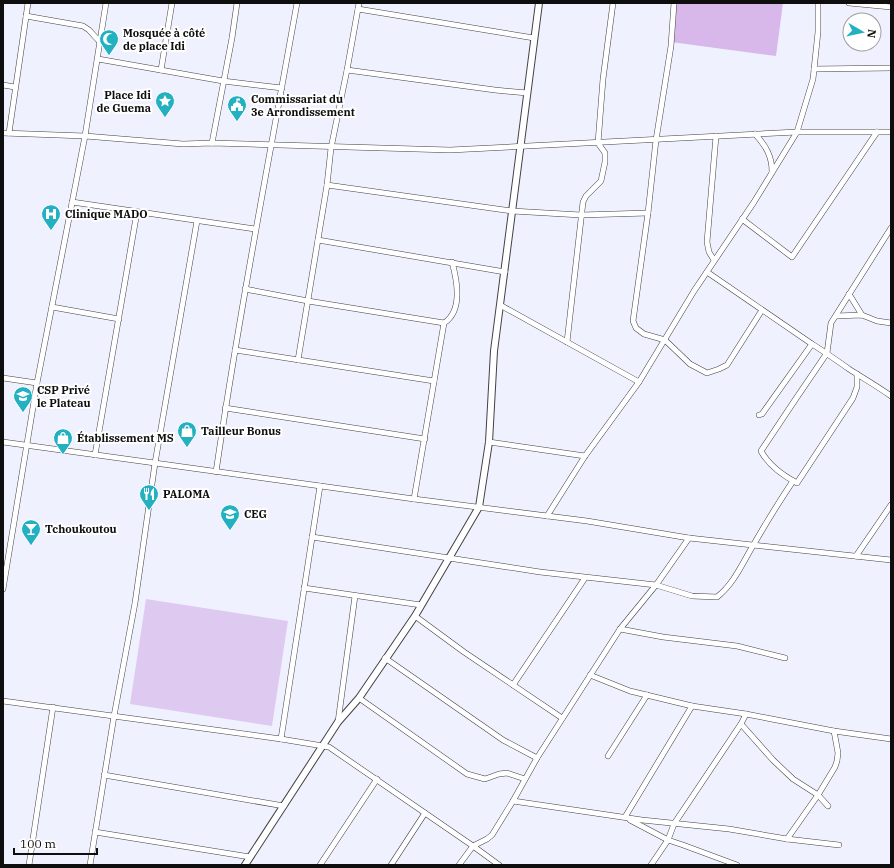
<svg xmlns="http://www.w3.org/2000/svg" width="894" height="868" viewBox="0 0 894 868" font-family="'IBM Plex Serif',serif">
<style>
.green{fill:#d8b8ea}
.pitch{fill:#decaf1}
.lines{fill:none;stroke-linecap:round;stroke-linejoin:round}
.minor-casing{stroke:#414141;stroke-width:6}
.tertiary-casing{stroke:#414141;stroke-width:8}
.minor{stroke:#fff;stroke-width:5}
.tertiary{stroke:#fff;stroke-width:6}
.labels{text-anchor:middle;stroke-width:4;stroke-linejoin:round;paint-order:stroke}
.poi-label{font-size:11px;font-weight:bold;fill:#0e0e0e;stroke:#fff;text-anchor:start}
</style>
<rect width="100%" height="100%" fill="#f0f1ff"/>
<polygon class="green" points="676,3 783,3 776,56 671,42"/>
<polygon class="pitch" points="146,599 288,621 272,726 130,704"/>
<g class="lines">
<g class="minor-casing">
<g id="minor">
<polyline points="674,3 671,46 656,140 648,213 633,321 636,328 644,334 665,340 690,364 707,373 719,369 727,365 762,310"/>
<polyline points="849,3 891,7"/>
<polyline points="358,9 534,38"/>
<polyline points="26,16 83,26 89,30 100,42"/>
<polyline points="98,59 223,81 282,88"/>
<polyline points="814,69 891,68"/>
<polyline points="161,70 172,3"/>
<polyline points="347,70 495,90 527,93"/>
<polyline points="3,85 15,87"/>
<polyline points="3,133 85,136 183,144 212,143 450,150 797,132 891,132"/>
<polyline points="9,133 28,3"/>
<path d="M755 134C766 146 772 156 772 172"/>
<polyline points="212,143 232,38 237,3"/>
<polyline points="327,185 512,211 581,215 648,213"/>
<polyline points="72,202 255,229"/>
<polyline points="742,219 792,257 877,132"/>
<polyline points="318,240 505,272"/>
<polyline points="714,260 709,252 707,242 716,136"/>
<path d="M707 272 812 344C825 352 836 360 849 369 863 378 877 386 891 396"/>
<path d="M245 289 308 301 444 323C463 311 457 280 452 262"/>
<polyline points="849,294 862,315"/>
<polyline points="500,305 639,382"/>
<polyline points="52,307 119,319"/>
<polyline points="836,316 862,315 877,321 891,323"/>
<polyline points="567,342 583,202 586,196 601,181 605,162 605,153 598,143 603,79 613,3"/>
<polyline points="235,350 434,381"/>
<polyline points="298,360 327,185 331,148 347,70 359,3"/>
<path d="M857 374V387L853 398 797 483C782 475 769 466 761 451L795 400 827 353 831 323 891 228"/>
<polyline points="3,378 37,383"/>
<polyline points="225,408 425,439"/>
<polyline points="759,415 762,414 812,344"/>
<polyline points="3,442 414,499 587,521 689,538 656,585 620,629 537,758 513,801 492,835 487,839 473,846 499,865"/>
<polyline points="489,442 585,456"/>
<polyline points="95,455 137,212"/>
<path d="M216 472C239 315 269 159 297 3"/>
<polyline points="414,499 444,323"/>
<polyline points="547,516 585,456 639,382 694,291 754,202 797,132 813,79 818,32 818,3"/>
<path d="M312 537 540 572 656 585 692 596 717 597C734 584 743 562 754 544 766 523 779 502 793 481"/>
<polyline points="689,538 891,560"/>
<polyline points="856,556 891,505"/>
<polyline points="304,588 421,605"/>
<polyline points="3,589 37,383 85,136 106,3"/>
<polyline points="415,616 464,652 562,718"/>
<polyline points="620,629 663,637 737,646 785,658"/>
<polyline points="385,658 503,740 537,758"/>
<polyline points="590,675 630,691 692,706 746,714 834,731 891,739"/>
<polyline points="513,685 585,578"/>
<polyline points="359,698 467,774 485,779 499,774 507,773 525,779"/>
<polyline points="3,701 281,739 329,747 473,846 459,865"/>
<polyline points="338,722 355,596"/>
<polyline points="741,724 773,760 793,779 818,795 828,806"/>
<polyline points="281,739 320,486"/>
<polyline points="608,756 647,695"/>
<polyline points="104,775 284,806"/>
<polyline points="513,801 642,820 729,829 787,839 839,845"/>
<polyline points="625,817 692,706"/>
<polyline points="630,820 668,840 683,845 737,865"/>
<polyline points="95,832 250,857"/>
<polyline points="787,839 818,795 835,767 837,761 838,753 834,731"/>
<polyline points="29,865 53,707"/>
<polyline points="90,865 114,716 135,603 155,463 197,221"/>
<polyline points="320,865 377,779"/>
<polyline points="391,865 425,813"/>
<polyline points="651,865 668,840 674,824 741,724 746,714"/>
</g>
</g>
<g class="tertiary-casing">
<polyline id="tertiary" points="245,865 338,722 359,698 415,616 479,507 489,442 494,351 539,3"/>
</g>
<use href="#minor" class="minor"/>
<use href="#tertiary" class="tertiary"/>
</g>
<defs>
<g id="mosque-pin" transform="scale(1)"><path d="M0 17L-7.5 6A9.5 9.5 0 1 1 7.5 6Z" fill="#23b1c2" stroke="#fff"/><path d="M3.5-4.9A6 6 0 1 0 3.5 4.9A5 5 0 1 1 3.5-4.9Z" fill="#fff"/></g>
<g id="sight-pin" transform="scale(1)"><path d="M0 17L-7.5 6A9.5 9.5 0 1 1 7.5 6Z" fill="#23b1c2" stroke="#fff"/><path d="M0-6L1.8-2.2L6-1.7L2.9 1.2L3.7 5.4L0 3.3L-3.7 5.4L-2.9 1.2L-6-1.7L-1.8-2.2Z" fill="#fff"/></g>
<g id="civic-pin" transform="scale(1)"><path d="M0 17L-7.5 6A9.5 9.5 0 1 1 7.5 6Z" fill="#23b1c2" stroke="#fff"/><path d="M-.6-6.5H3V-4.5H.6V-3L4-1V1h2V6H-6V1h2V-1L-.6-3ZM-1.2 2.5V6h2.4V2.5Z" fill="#fff"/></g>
<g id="hospital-pin" transform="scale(1)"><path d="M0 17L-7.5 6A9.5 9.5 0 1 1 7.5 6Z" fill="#23b1c2" stroke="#fff"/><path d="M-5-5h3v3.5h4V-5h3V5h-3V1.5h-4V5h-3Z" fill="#fff"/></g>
<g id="school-pin" transform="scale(1)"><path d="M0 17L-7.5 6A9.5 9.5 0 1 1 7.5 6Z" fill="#23b1c2" stroke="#fff"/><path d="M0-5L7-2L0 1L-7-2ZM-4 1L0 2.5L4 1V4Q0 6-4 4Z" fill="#fff"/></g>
<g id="shop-pin" transform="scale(1)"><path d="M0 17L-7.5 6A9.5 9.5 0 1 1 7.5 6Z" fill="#23b1c2" stroke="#fff"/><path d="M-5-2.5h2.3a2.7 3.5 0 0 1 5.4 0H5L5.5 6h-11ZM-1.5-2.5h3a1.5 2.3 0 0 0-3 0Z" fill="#fff"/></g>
<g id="restaurant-pin" transform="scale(1)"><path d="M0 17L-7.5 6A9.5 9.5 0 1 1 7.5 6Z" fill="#23b1c2" stroke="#fff"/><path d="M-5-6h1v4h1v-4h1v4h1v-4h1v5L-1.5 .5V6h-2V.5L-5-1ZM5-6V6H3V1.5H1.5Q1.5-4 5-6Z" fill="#fff"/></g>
<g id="bar-pin" transform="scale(1)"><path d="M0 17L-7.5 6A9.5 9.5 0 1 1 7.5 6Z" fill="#23b1c2" stroke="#fff"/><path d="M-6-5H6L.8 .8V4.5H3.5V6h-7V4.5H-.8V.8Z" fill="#fff"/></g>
</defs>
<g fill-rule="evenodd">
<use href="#mosque-pin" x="109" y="39"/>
<use href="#sight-pin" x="165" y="101"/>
<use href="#civic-pin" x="237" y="105"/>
<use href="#hospital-pin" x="51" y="214"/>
<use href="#school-pin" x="23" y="396"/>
<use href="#shop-pin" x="187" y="431"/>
<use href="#shop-pin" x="63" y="438"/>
<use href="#restaurant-pin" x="149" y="494"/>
<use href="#school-pin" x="230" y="514"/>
<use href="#bar-pin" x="31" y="529"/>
</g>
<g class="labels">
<g class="poi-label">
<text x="123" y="37">Mosquée à côté<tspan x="123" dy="13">de place Idi</tspan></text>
<text x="151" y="99" text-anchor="end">Place Idi<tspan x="151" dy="13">de Guema</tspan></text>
<text x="251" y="103">Commissariat du<tspan x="251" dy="13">3e Arrondissement</tspan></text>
<text x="65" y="218">Clinique MADO</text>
<text x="37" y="394">CSP Privé<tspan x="37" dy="13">le Plateau</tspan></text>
<text x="201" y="435">Tailleur Bonus</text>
<text x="77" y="442">Établissement MS</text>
<text x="163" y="498">PALOMA</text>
<text x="244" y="518">CEG</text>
<text x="45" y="533">Tchoukoutou</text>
</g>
</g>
<rect width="894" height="868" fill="none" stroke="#0e0e0e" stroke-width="8"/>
<g transform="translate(862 32) rotate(99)"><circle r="19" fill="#ffffff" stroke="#9f9f9f"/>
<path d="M0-3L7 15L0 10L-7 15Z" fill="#23b1c2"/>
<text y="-6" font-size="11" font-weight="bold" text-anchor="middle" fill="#0e0e0e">N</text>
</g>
<path d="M14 848v6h83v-6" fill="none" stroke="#0e0e0e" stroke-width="2"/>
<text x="20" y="848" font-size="12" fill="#0e0e0e" stroke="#ffffff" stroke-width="3" paint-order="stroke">100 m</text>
</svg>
